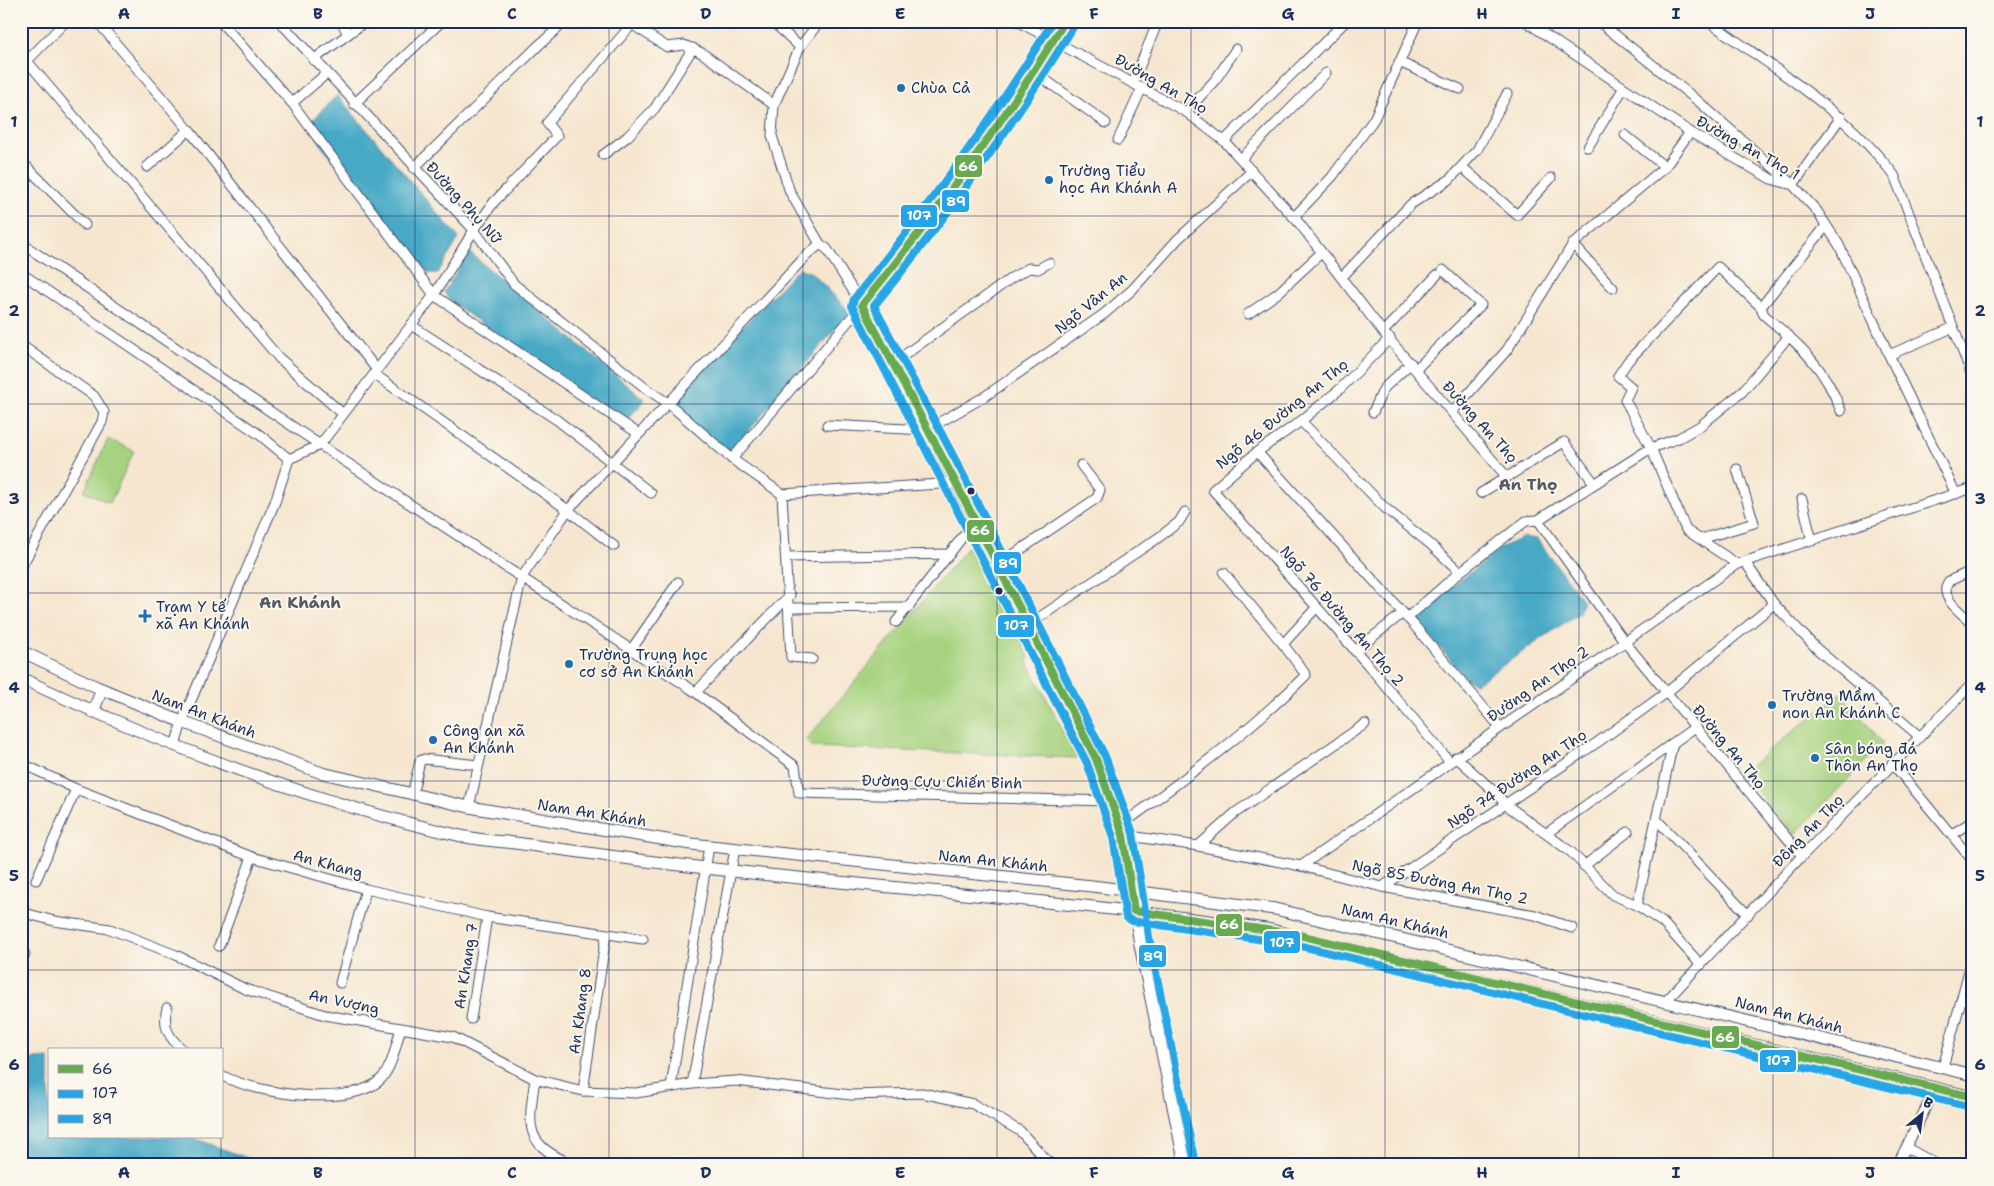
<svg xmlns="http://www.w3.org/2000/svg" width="1994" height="1186" viewBox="0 0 1994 1186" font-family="'Shantell Sans',sans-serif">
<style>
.green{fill:#a7d380;stroke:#61816f}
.water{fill:#46a9c6;stroke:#306c92}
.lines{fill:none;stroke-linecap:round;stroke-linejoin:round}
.minor-casing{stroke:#3c4a6f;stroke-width:11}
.tertiary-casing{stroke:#3c4a6f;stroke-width:13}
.minor{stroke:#fff;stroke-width:9}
.tertiary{stroke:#fff;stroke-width:11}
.bus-1-casing{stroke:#fbf7ec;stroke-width:11}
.bus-2-casing{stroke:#fbf7ec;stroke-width:11}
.bus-3-casing{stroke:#fbf7ec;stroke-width:11}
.bus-1{stroke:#68aa50;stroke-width:8}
.bus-2{stroke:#25a5e7;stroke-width:8}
.bus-3{stroke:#25a5e7;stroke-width:8}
.grid{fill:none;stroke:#1b2f5e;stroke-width:1;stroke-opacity:0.55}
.poi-dot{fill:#1f6fb2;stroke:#fbf7ec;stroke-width:2}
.bus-dot{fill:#1b2f5e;stroke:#fbf7ec;stroke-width:2}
.labels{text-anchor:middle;stroke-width:4;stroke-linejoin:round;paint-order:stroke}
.street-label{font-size:15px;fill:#1b2f5e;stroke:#fbf7ec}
.poi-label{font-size:15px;fill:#1b2f5e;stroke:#fbf7ec;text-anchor:start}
.neighbourhood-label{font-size:16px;font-weight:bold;fill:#575866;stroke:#fbf7ec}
.line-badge{stroke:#fbf7ec;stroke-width:2}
.badge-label{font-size:14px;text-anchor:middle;font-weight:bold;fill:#fff}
.neatline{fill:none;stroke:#1b2f5e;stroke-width:2}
.grid-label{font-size:16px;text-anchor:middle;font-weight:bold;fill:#1b2f5e}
</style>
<rect width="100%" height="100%" fill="#fbf7ec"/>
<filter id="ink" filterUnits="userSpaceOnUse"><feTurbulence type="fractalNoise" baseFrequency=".02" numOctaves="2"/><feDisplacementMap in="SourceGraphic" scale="10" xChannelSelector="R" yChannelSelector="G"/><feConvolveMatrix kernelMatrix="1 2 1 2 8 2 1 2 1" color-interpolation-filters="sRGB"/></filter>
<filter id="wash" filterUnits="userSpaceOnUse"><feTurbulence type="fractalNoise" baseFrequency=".0096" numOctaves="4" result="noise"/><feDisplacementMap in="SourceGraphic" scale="20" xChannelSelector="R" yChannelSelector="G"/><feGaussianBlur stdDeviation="1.12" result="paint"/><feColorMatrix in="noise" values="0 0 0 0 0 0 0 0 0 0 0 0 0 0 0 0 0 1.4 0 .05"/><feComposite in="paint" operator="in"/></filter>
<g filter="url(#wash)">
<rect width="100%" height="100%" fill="#f6e6cf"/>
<g class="green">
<polygon points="108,439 134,451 110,503 84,491"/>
<polygon points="968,547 976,554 1029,657 1027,661 1077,758 813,747 806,740"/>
<polygon points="1840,693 1883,743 1794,835 1742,773"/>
</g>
<g class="water">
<polygon points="337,95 459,238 438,273 428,273 323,148 310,123"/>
<polygon points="469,252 645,400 624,423 451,302 444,292"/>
<polygon points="799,268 812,273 850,312 729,454 674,409 675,397"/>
<polygon points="1524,537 1537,539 1583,601 1579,613 1483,679 1474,683 1465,678 1419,622 1419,614 1502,547"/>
<polygon points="49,1058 49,1137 191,1137 266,1165 21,1165 21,1060"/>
</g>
</g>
<g filter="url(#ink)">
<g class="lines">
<g class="minor-casing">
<g id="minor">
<polyline points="97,21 189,130 377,370"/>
<polyline points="220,21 292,103 434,295 639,434"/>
<polyline points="279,21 474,230 514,284 648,390 668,403 732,459 782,494 956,483"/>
<polyline points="341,21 348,34"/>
<polyline points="634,21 633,23 636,27 667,47 684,45 702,53 774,105"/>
<polyline points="772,21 800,47"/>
<polyline points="1017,21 1186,112 1224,141 1299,223 1383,332 1506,476"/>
<polyline points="1525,21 1690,132 1771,179 1793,185 1817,211 1839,245 1889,355 1956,494"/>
<polyline points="1598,21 1698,101 1793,185 1841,117"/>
<path d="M1708 21C1773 68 1845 110 1894 175L1973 378"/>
<polyline points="313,60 366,21"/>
<polyline points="27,61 279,358 343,414"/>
<polyline points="1399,62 1460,89"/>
<polyline points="21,67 66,21"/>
<polyline points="1034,72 1106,123"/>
<polyline points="1133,83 1158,21"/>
<polyline points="292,103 326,74"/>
<polyline points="354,104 442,21"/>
<polyline points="1186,112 1216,79 1236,49"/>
<polyline points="1625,135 1665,167 1690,132"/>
<polyline points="1118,140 1142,88"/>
<polyline points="1224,141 1346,21"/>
<polyline points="1588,147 1623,89"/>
<polyline points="603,155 627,137 655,108 693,48"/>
<polyline points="1241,159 1326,73"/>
<polyline points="21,161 85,225"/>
<polyline points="147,167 189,130"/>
<polyline points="1462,167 1517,215 1551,178"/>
<polyline points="414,168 539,45 566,21"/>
<polyline points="1294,217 1332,177 1374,119 1418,21"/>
<polyline points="21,243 320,445 691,689 795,766 799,793 1110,801"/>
<polyline points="1573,244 1665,167"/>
<polyline points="21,273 260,435 289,459"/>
<polyline points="1342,277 1411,204 1449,180 1477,150 1507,94"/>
<polyline points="1761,307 1826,226"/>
<polyline points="1248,314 1278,293 1321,253"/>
<polyline points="411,325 557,420 651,493"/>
<polyline points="1383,332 1437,275"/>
<polyline points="1390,338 1340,389 1301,421 1257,452 1213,490 1368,665 1450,762"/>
<polyline points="21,345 94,396 104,412 102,422 21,567"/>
<polyline points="1889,355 1952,328"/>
<polyline points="892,364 1013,277 1029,268 1038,269 1049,263"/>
<polyline points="1416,369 1481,305 1443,270"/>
<polyline points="374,374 568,510 614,546"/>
<polyline points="1373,412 1384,388 1411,363"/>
<polyline points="1452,412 1507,350 1573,244 1613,288"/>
<polyline points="1301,421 1385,508 1430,544 1460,572"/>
<polyline points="827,425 926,430 984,397 1104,314 1132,290 1178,239 1252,171"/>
<polyline points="1257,452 1413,624 1500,727"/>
<polyline points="732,459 862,305 827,249 820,244 790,192 772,136 774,105 800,47 820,21"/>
<polyline points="1481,493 1564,442 1594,483"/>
<polyline points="782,494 791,657 812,659"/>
<polyline points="1802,499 1812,541"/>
<polyline points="1538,520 1624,641 1802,856"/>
<polyline points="1701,539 1754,523 1737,469"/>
<polyline points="787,557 950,554"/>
<polyline points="1745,562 1774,604 1817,649 1919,736"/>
<path d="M1737 564 1686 530 1651 448 1625 400 1631 387 1618 376 1628 361 1718 267 1761 307 1764 315C1799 344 1825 367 1841 411"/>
<polyline points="998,565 1097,498 1100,490 1081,465"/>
<path d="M1973 570 1949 581C1937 597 1962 613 1973 624"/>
<polyline points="1224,573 1283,644"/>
<polyline points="790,608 909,607"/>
<polyline points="1407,618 1460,572 1526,521 1538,520 1651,448 1679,438 1700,426 1742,392 1789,336"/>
<polyline points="896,622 975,521"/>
<polyline points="1028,625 1158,538 1179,522 1185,512"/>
<polyline points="631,650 678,582"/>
<polyline points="1355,651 1403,613"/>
<polyline points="696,692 790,595"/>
<polyline points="175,746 182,722 275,502 289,459 320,445 434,295 474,230 494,202 557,136 547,123 633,23"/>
<polyline points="1456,757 1497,794 1505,804 1571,852 1613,895 1637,905 1663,923 1701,965"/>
<polyline points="21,763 76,789 252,857 366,889 487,917 643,939"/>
<polyline points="1892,763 1973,861"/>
<polyline points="412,795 420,761 424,759 478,765"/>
<polyline points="469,807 522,577 568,510 806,256 820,244"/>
<polyline points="1657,820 1748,915"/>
<path d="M1119 827C1184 779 1249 732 1306 675L1283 644 1316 608"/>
<polyline points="1547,833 1694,728"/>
<polyline points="1952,834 1973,821"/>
<polyline points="1123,835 1198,846 1301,866 1382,887 1535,915 1572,928"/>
<polyline points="1198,846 1235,813 1365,724"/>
<polyline points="1301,866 1737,564 1973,488"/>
<polyline points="1584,866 1628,832"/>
<polyline points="36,880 76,789"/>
<polyline points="1382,887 1598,742 1666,693 1774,604"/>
<polyline points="1637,905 1673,743"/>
<polyline points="21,912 54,921 110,929 176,955 245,989 325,1015 453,1037 535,1079 583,1091 636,1093 692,1084 736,1081 851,1095 922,1093 973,1104 1020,1131 1051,1165"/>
<polyline points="219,946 252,857"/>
<polyline points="21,959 25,954"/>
<polyline points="340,983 366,889"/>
<polyline points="1666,1001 1802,856 1973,683"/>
<path d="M167 1008C162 1027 169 1038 183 1050"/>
<polyline points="471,1019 487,917"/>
<polyline points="1943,1067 1973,956"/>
<path d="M221 1075C255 1094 354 1109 382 1078 393 1065 396 1044 401 1028"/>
<path d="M535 1079C528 1127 523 1145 575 1165"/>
<polyline points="692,1084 735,849"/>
<polyline points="671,1087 709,846"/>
<polyline points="583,1091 606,935"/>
<polyline points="1907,1148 1938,1165"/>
<polyline points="1897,1165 1936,1088"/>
</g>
</g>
<g class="tertiary-casing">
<g id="tertiary">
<polyline points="1065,21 1034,72 916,239 862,305 956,483 1096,759 1123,835 1140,945 1185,1165"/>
<polyline points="21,651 97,687 182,722 322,773 469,807 691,844 1092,886 1275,909 1973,1075"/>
<path d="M21 678C160 744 307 801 457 835 476 840 496 841 515 843 551 848 587 853 624 858 839 887 1057 897 1272 930L1973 1097"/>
<polyline points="93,712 102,689"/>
</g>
</g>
<use href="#minor" class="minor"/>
<use href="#tertiary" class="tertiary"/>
<g class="bus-1-casing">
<g id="bus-1">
<polyline points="862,305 956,483 1096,759 1123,835 1134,911 1295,934 1973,1097"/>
<path d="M862 305C935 215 1005 120 1065 21"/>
</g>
</g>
<g class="bus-2-casing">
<path id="bus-2" d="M1053 21C994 119 925 210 854 299L852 306 1087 763 1113 837 1126 917 1132 921 1293 944 1971 1107"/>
</g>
<g class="bus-3-casing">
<path id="bus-3" d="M1074 26C1014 124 946 218 874 306L965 478 1105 756 1133 833 1150 943 1195 1163"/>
</g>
<use href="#bus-1" class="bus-1"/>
<use href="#bus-2" class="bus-2"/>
<use href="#bus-3" class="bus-3"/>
</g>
</g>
<path class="grid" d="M221 21V1165M415 21V1165M609 21V1165M803 21V1165M997 21V1165M1191 21V1165M1385 21V1165M1579 21V1165M1773 21V1165M21 216H1973M21 404H1973M21 593H1973M21 781H1973M21 970H1973"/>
<g class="poi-dot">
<circle cx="901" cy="88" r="5"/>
<circle cx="1049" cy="180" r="5"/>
<path d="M142.5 608.5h5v5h5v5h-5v5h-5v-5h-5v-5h5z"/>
<circle cx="569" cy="664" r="5"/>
<circle cx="1772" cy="705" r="5"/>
<circle cx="433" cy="740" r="5"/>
<circle cx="1815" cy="758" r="5"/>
</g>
<g class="bus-dot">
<circle cx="971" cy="491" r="4.5"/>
<circle cx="999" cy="591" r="4.5"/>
</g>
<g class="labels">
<g class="street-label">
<text transform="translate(1161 84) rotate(30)" y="5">Đường An Thọ</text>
<text transform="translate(1748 148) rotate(29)" y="5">Đường An Thọ 1</text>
<text transform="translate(464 203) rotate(48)" y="5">Đường Phụ Nữ</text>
<text transform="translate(1091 303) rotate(-39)" y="5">Ngõ Vân An</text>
<text transform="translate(1282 414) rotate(-39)" y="5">Ngõ 46 Đường An Thọ</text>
<text transform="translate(1480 422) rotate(48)" y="5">Đường An Thọ</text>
<text transform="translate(1342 616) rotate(49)" y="5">Ngõ 76 Đường An Thọ 2</text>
<text transform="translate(1538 684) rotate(-35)" y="5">Đường An Thọ 2</text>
<text transform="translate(204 714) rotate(21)" y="5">Nam An Khánh</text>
<text transform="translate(1729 747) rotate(50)" y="5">Đường An Thọ</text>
<text transform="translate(1517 779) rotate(-34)" y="5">Ngõ 74 Đường An Thọ</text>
<text transform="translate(942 782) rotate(1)" y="5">Đường Cựu Chiến Binh</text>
<text transform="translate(592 813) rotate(9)" y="5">Nam An Khánh</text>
<text transform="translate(1808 831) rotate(-46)" y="5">Đông An Thọ</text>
<text transform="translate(993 861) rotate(6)" y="5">Nam An Khánh</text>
<text transform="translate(328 864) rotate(15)" y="5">An Khang</text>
<text transform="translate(1440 882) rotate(11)" y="5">Ngõ 85 Đường An Thọ 2</text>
<text transform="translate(1395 921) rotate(13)" y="5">Nam An Khánh</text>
<text transform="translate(466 966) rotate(-81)" y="5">An Khang 7</text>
<text transform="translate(344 1002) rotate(12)" y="5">An Vượng</text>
<text transform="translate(580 1011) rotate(-82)" y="5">An Khang 8</text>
<text transform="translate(1789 1015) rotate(14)" y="5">Nam An Khánh</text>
</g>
<g class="poi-label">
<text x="911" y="93">Chùa Cả</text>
<text x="1059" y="176">Trường Tiểu<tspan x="1059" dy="17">học An Khánh A</tspan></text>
<text x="156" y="612">Trạm Y tế<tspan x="156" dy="17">xã An Khánh</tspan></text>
<text x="579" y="660">Trường Trung học<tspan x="579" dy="17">cơ sở An Khánh</tspan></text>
<text x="1782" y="701">Trường Mầm<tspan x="1782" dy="17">non An Khánh C</tspan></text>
<text x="443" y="736">Công an xã<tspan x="443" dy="17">An Khánh</tspan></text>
<text x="1825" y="754">Sân bóng đá<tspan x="1825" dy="17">Thôn An Thọ</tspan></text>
</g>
<g class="neighbourhood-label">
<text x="1528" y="490">An Thọ</text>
<text x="300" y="608">An Khánh</text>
</g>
</g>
<g class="line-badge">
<rect x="954" y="154" width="29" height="24" rx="5" fill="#68aa50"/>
<rect x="941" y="189" width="29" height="24" rx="5" fill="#25a5e7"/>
<rect x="900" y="204" width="38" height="24" rx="5" fill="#25a5e7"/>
<rect x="966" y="519" width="29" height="24" rx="5" fill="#68aa50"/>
<rect x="993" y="551" width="29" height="24" rx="5" fill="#25a5e7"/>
<rect x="997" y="614" width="38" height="24" rx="5" fill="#25a5e7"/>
<rect x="1215" y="913" width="28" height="24" rx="5" fill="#68aa50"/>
<rect x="1263" y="930" width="38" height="24" rx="5" fill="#25a5e7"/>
<rect x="1138" y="944" width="29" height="24" rx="5" fill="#25a5e7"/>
<rect x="1711" y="1025" width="29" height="24" rx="5" fill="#68aa50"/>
<rect x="1759" y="1049" width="38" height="24" rx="5" fill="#25a5e7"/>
</g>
<g class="badge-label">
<text x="968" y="171">66</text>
<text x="956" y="206">89</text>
<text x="919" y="220">107</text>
<text x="980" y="535">66</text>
<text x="1008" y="568">89</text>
<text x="1016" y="630">107</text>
<text x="1229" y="929">66</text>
<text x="1282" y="947">107</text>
<text x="1153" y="961">89</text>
<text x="1725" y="1042">66</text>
<text x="1778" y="1065">107</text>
</g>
<rect width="1994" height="1186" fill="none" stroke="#fbf7ec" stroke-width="55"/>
<rect x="48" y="1048" width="175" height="90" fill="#fbf7ec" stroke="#a1a7b3"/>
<rect x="58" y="1065" width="25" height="8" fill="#68aa50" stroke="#a1a7b3"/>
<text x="92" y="1074" font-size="15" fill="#1b2f5e">66</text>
<rect x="58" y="1090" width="25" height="8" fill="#25a5e7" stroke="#a1a7b3"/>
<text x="92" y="1098" font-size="15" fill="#1b2f5e">107</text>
<rect x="58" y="1115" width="25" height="8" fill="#25a5e7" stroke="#a1a7b3"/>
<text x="92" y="1124" font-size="15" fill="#1b2f5e">89</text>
<g transform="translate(1922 1114) rotate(29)" stroke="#fbf7ec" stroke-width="4" paint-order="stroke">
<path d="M0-4L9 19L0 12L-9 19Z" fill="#1b2f5e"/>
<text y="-8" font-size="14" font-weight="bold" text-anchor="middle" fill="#1b2f5e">B</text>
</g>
<rect x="28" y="28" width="1938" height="1130" class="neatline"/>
<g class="grid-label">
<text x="124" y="19">A</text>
<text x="318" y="19">B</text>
<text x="512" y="19">C</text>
<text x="706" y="19">D</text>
<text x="900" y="19">E</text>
<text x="1094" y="19">F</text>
<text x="1288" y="19">G</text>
<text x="1482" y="19">H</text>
<text x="1676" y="19">I</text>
<text x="1870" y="19">J</text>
<text x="14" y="127">1</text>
<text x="1980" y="127">1</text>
<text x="14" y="316">2</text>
<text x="1980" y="316">2</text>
<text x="14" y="504">3</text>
<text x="1980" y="504">3</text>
<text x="14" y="693">4</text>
<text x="1980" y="693">4</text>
<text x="14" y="881">5</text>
<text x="1980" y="881">5</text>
<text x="14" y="1070">6</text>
<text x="1980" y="1070">6</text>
<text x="124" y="1178">A</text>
<text x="318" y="1178">B</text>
<text x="512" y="1178">C</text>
<text x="706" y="1178">D</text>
<text x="900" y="1178">E</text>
<text x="1094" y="1178">F</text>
<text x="1288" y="1178">G</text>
<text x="1482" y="1178">H</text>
<text x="1676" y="1178">I</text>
<text x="1870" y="1178">J</text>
</g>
</svg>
